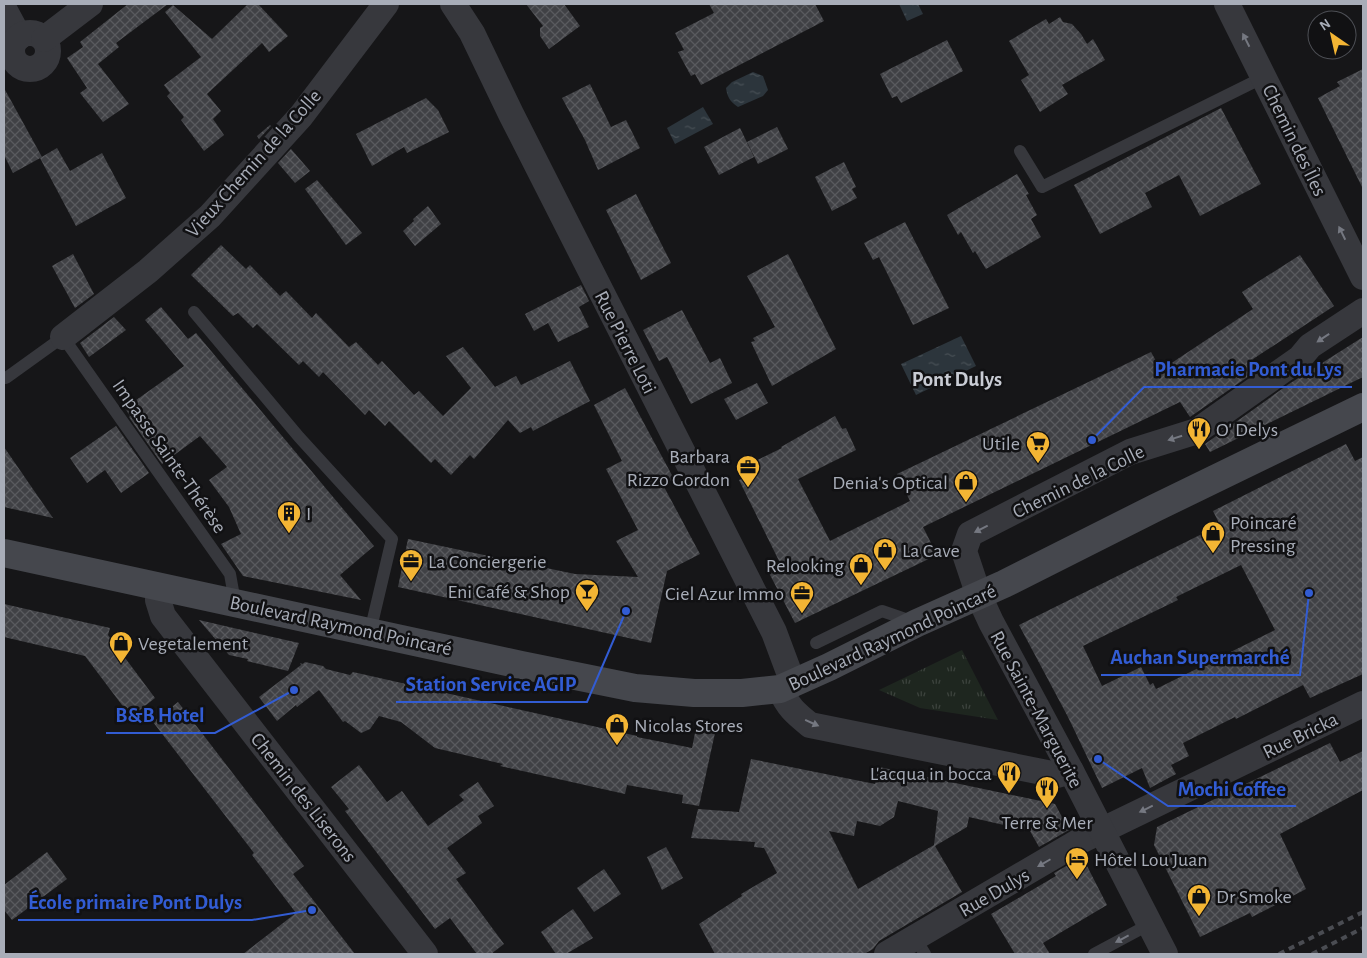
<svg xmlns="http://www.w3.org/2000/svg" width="1367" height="958" viewBox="0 0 1367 958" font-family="'Alegreya Sans',sans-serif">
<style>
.park{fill:url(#park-tufts)}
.water{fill:url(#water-ripples)}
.building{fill:url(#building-cross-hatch);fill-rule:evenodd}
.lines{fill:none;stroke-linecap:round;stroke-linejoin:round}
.lane{stroke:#37383d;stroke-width:12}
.street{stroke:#37383d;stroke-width:26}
.secondary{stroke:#45474d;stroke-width:28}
.rail{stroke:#4a4c52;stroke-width:4;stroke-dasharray:6 5;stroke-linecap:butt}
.oneway{fill:#757881}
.labels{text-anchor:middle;stroke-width:5;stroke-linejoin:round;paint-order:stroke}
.street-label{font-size:20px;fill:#a8adb8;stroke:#111113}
.poi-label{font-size:20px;fill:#a8adb8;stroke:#111113;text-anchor:start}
.neighbourhood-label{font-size:21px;font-weight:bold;fill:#c9ccd4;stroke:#111113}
.leader{fill:none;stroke:#325cd3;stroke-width:2}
.callout-dot{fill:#325cd3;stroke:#111113;stroke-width:2}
.callout-label{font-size:21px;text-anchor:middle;font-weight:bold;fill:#325cd3;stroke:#111113;stroke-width:5;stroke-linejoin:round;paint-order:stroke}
</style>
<defs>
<pattern id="park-tufts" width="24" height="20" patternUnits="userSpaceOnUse" patternTransform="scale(1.25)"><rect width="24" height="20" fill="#1e261f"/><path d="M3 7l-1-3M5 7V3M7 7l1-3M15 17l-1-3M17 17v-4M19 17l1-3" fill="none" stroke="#3c433d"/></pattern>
<pattern id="water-ripples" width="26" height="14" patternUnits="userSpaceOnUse" patternTransform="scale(1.25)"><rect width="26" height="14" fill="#2c353c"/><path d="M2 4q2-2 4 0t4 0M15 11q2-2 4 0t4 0" fill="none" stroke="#485056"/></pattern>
<pattern id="building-cross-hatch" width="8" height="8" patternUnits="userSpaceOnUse" patternTransform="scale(1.25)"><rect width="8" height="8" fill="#404145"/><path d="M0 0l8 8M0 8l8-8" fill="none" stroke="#595a5e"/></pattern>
</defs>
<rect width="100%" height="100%" fill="#161618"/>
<polygon class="park" points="962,650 998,720 920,708 879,690"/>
<g class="water">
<polygon points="899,4 918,4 923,14 907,21"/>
<path d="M753 72 763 76 768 90 763 96 738 107C730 102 727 96 726 88L732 82Z"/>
<polygon points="703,107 713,124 675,144 667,128"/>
<polygon points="961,336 976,366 916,395 901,364"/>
</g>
<g class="building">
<polygon points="128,4 168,4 116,43 119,47 98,64 129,104 103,122 80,93 87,88 67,58 83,47 80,42"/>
<polygon points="248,4 258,4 288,36 269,52 262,43 207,94 221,111 213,119 224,135 204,151 181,120 184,117 167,96 170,93 164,85 201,57 165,12 173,5 212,39"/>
<polygon points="526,4 564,4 580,26 549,49 540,36 540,28 543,26"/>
<polygon points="709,4 815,4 824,21 701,85 695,74 691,76 678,52 684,50 675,33 714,13"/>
<polygon points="1060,17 1063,22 1072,24 1081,34 1087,44 1093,39 1105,60 1062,85 1068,94 1040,112 1021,80 1029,75 1009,41 1046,19 1049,24"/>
<polygon points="947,40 963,71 901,103 897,96 892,98 880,74"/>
<polygon points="1363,69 1363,189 1318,98 1340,86 1337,82"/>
<polygon points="590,84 611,127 626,120 640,148 598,170 585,140 562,98"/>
<polygon points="4,88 42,157 13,173 4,155"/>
<polygon points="426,98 438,110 449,132 407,153 404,147 372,166 356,134"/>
<polygon points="1221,108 1261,184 1200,216 1179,175 1145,193 1152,207 1100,234 1074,185"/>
<polygon points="270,125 271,126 259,139 257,136"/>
<polygon points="777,127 788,149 758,164 747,142"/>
<polygon points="740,128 754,157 719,175 704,147"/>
<polygon points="57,148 70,171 102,153 126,198 76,226 40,158"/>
<polygon points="291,149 310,171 295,183 278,163"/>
<polygon points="844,162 856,187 852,189 857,198 832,211 815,177"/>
<polygon points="1017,174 1029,194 1026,195 1037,215 1031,219 1041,237 986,269 975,251 973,253 961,232 958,235 947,215"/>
<polygon points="317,180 362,233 346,245 305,189"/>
<polygon points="636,194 671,263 641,280 606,210"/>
<polygon points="428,206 441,224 415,246 403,231 414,221 413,219"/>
<polygon points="905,222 949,308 913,325 879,257 873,260 864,243"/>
<polygon points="221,245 246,269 250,265 280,296 286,291 312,318 316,313 349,347 356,342 378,365 382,361 414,395 419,391 443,416 471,388 446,356 463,347 495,387 516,376 521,385 570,361 590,401 533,431 531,427 520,433 508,420 474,459 470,455 451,475 435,459 431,463 389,421 385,426 369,410 365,415 323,372 319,377 303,361 299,365 257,324 253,328 238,313 233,316 191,275"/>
<polygon points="73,254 94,294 75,308 52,266"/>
<polygon points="788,254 836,349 772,386 751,342 755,341 753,338 775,327 747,276"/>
<polygon points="1300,255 1334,306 1253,359 1259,369 1190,417 1180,402 923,527 937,555 795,623 769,573 782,567 739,480 742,479 737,470 782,448 781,447 835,416 842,429 846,428 856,450 798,479 830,541 910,501 897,474 1151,352 1161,370 1253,309 1242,292"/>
<polygon points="581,285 589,301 579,307 589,327 558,342 548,323 534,331 525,314"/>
<polygon points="161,307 188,339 196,333 374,546 340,575 361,600 243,576 221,544 241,534 229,507 209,480 227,467 200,436 162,464 129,417 130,416 125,408 184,366 145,320"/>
<polygon points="682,310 710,363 720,358 732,383 691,404 667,357 659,361 643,330"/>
<polygon points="114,317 126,330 89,357 80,343"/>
<polygon points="1363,337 1363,377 1210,452 1205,444 1289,384"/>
<polygon points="757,383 768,403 736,420 724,399"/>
<polygon points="625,388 674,479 663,485 700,554 667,571 651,643 398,587 408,539 575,574 638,577 616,541 638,530 606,469 622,461 594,405"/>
<polygon points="116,426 149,473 121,493 105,470 87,483 70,458"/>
<path d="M1346 444 1355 461 1363 457V674L1310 698 1303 685 1236 719 1235 717 1183 743 1189 756 1171 765 1176 774 1150 788 1142 768 1102 788 1068 717 1019 625 1220 525 1213 511ZM1241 565 1275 630 1156 689 1153 683 1150 685 1141 667 1102 686 1083 646 1178 600 1176 597Z"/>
<polygon points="4,447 37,495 53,518 4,507"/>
<polygon points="4,604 110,628 108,635 155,698 131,717 85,656 4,637"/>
<polygon points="199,620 255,633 299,643 288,671 247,661 248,659 229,655"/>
<polygon points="305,662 323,666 326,669 350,675 353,672 637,736 637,737 692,748 696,728 715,733 699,806 682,803 683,795 627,785 625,794 500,766 503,764 435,748 401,722 379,716 370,729 361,733 345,721 343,722 319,690 297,707 296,705 277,721 259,697 301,665 300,663 303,664"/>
<polygon points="178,702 304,866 293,874 355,954 243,954 296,913 252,855 254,853 153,722"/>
<polygon points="1330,743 1340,762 1363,751 1363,790 1280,834 1306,889 1252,917 1250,913 1200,937 1154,845 1157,827"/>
<path d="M751 759 875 784 879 767 1055 804 1069 830 1039 847 1030 831 969 817 967 827 935 846 962 892 879 941 873 949 864 954H715L699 924 742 896 741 894 777 873 764 848 754 847 755 842 691 838 698 809 739 812ZM898 801 938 811 934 845 858 889 829 831 854 836 857 821 880 826 894 817Z"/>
<polygon points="359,765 387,802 402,791 428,826 464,800 459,795 478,782 494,806 478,816 482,823 447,848 466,873 456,879 504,944 491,954 477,954 450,918 435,929 345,811 349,809 331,787"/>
<polygon points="666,847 683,878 662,890 647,857"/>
<polygon points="47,852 67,879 12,920 4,910 4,885"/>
<polygon points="1070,864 1087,866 1107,905 1043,943 1050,954 1015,954 991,914 1056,876 1054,873"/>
<polygon points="604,869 621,894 594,912 577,888"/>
<polygon points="573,909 593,938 566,954 556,954 541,932"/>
</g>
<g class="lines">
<g class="lane">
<polyline points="1020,151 1042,187 1264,77"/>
<polyline points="194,312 299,437 392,539 370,632"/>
<polyline points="6,378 63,337 230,574 235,602"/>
<polyline points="816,643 882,611 914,622"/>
<polyline points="915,938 925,954"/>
<polyline points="1094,954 1150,924"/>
</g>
<g class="street">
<polyline points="453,4 472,33 511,114 774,632 793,683"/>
<polyline points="1227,4 1363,277"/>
<polyline points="4,9 19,37"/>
<circle cx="30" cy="51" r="18"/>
<polyline points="44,39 90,4"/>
<polyline points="63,337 148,271 210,216 301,116 386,4"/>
<polyline points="158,587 158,600 163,616 425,954"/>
<path d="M780 689C788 707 795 713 810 725L1057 775 1071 771"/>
<polyline points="887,954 1078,842 1363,704"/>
<polyline points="1165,954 1071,771 991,622 979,596 964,551 970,534 1130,452 1197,431 1300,358 1310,346 1363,311"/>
</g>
<polyline class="secondary" points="4,553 521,665 635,688 694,693 742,693 780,689 829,667 917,623 1004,584 1155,508 1363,407"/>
<g class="rail">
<polyline points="1279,954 1363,912"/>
<polyline points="1312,954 1363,928"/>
</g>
</g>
<defs><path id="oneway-solid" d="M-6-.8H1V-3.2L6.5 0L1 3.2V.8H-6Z" transform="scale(1.25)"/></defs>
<g class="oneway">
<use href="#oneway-solid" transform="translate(1246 40) rotate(-117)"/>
<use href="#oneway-solid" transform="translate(1342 233) rotate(-116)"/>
<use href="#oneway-solid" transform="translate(1323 338) rotate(146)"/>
<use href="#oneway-solid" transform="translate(1175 438) rotate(162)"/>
<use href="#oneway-solid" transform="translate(981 529) rotate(153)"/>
<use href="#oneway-solid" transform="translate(812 723) rotate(24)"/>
<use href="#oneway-solid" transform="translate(1146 809) rotate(154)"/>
<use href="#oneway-solid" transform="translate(1044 863) rotate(150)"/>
<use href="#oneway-solid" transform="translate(1122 939) rotate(152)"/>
</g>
<defs>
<g id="restaurant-pin" transform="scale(1.25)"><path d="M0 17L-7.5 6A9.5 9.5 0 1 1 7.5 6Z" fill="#f3b534" stroke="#111113"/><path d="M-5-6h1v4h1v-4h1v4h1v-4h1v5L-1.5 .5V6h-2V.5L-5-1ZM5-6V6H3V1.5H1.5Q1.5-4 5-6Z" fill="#111"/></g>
<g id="supermarket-pin" transform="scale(1.25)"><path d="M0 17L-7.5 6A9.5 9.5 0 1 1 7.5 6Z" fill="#f3b534" stroke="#111113"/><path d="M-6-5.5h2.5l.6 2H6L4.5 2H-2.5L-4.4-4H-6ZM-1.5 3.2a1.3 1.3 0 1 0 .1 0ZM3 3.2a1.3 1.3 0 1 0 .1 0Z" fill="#111"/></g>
<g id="office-pin" transform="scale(1.25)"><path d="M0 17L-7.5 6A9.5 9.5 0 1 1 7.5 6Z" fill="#f3b534" stroke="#111113"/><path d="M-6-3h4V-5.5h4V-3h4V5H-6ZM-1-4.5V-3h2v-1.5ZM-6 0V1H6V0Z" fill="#111"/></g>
<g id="shop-pin" transform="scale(1.25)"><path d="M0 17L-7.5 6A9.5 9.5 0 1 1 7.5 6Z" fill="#f3b534" stroke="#111113"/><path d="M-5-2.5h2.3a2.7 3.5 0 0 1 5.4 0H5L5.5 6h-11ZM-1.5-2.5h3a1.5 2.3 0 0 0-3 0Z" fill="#111"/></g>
<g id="building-pin" transform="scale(1.25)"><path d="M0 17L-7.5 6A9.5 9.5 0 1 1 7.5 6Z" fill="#f3b534" stroke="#111113"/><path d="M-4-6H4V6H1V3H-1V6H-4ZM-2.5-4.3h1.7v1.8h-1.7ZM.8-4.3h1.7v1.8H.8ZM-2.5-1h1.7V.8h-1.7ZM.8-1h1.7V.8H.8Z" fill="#111"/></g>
<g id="bar-pin" transform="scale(1.25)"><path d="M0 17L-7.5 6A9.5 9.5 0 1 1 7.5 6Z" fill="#f3b534" stroke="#111113"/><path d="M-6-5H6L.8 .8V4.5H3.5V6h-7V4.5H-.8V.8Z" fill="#111"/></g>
<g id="hotel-pin" transform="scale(1.25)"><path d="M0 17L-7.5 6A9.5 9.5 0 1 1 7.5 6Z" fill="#f3b534" stroke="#111113"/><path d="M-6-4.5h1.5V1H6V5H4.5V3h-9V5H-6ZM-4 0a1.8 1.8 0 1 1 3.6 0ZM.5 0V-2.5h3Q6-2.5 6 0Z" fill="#111"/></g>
</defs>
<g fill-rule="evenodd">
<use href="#restaurant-pin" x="1199" y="429"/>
<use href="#supermarket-pin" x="1038" y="443"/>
<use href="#office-pin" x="748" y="467"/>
<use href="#shop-pin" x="966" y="482"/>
<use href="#building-pin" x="289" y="513"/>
<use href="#shop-pin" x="1213" y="533"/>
<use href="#shop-pin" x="885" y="550"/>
<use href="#office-pin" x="411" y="561"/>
<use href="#shop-pin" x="861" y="565"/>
<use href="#bar-pin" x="587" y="591"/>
<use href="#office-pin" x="802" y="593"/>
<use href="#shop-pin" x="121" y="643"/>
<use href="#shop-pin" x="617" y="725"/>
<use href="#restaurant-pin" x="1009" y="773"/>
<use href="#restaurant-pin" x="1047" y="788"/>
<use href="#hotel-pin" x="1077" y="859"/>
<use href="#shop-pin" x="1199" y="896"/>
</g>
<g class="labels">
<g class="street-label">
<text transform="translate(1295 140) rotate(64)" y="7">Chemin des Îles</text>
<text transform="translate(253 163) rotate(-48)" y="7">Vieux Chemin de la Colle</text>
<text transform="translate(626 342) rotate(63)" y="7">Rue Pierre Loti</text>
<text transform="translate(170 456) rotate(55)" y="7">Impasse Sainte-Thérèse</text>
<text transform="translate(1078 481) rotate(-26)" y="7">Chemin de la Colle</text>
<text transform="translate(341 625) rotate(12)" y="7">Boulevard Raymond Poincaré</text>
<text transform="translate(892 637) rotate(-25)" y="7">Boulevard Raymond Poincaré</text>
<text transform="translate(1037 709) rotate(62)" y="7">Rue Sainte-Marguerite</text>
<text transform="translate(1300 735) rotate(-26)" y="7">Rue Bricka</text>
<text transform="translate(304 797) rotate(52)" y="7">Chemin des Liserons</text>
<text transform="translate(994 892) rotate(-30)" y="7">Rue Dulys</text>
</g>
<g class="poi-label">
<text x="1216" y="436">O' Delys</text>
<text x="1020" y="450" text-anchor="end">Utile</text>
<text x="730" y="463" text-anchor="end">Barbara<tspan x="730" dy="23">Rizzo Gordon</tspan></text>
<text x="948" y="489" text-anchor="end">Denia's Optical</text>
<text x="306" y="520">I</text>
<text x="1230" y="529">Poincaré<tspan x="1230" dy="23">Pressing</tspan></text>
<text x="902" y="557">La Cave</text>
<text x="428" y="568">La Conciergerie</text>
<text x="844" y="572" text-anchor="end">Relooking</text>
<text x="570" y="598" text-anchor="end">Eni Café &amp; Shop</text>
<text x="784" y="600" text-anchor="end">Ciel Azur Immo</text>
<text x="138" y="650">Vegetalement</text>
<text x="634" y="732">Nicolas Stores</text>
<text x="992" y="780" text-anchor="end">L'acqua in bocca</text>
<text x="1047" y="829" text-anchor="middle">Terre &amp; Mer</text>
<text x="1094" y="866">Hôtel Lou Juan</text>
<text x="1216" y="903">Dr Smoke</text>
</g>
<g class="neighbourhood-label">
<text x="957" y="386">Pont Dulys</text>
</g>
</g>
<path class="leader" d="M1092 440L1144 387H1352M1309 593L1300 675H1101M626 611L587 702H396M294 690L215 733H106M1098 759L1168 806H1296M312 910L252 920H18"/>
<g class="callout-dot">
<circle cx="1092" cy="440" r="5"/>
<circle cx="1309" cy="593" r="5"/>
<circle cx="626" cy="611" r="5"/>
<circle cx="294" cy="690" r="5"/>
<circle cx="1098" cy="759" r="5"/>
<circle cx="312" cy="910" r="5"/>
</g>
<g class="callout-label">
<text x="1248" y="376">Pharmacie Pont du Lys</text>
<text x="1200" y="664">Auchan Supermarché</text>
<text x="491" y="691">Station Service AGIP</text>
<text x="160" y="722">B&amp;B Hotel</text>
<text x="1232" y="796">Mochi Coffee</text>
<text x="135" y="909">École primaire Pont Dulys</text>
</g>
<rect width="1367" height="958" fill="none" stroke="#a8adb8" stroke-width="10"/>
<g transform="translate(1332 35) rotate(326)"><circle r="24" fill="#111113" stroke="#4d4f55"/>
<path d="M0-4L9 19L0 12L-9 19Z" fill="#f3b534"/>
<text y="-8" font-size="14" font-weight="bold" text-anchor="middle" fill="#a8adb8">N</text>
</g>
</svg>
